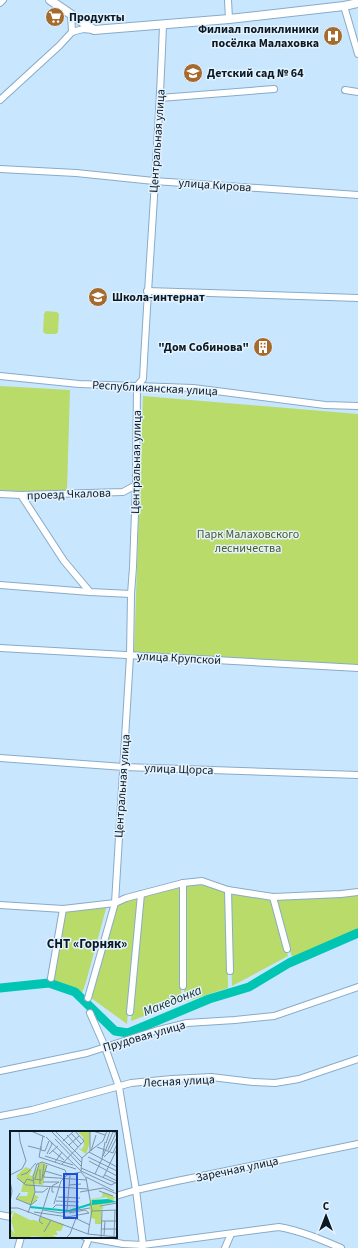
<svg xmlns="http://www.w3.org/2000/svg" width="358" height="1248" viewBox="0 0 358 1248" font-family="'Source Sans 3',sans-serif">
<style>
.green{fill:#b8db69}
.lines{fill:none;stroke-linecap:round;stroke-linejoin:round}
.river{stroke:#01c5b3;stroke-width:9}
.street-casing{stroke:#88abc8;stroke-width:8}
.secondary-casing{stroke:#88abc8;stroke-width:10}
.street{stroke:#fff;stroke-width:6}
.secondary{stroke:#fff;stroke-width:8}
.labels{text-anchor:middle;stroke-width:3;stroke-linejoin:round;paint-order:stroke}
.poi-label{font-size:12px;font-weight:bold;fill:#0b1924;stroke:#e3f2fe;text-anchor:start}
.street-label{font-size:12px;fill:#0b1924;stroke:#e3f2fe}
.park-label{font-size:12px;fill:#4a5a26;stroke:#e3f2fe}
.neighbourhood-label{font-size:13px;font-weight:bold;fill:#0b1924;stroke:#e3f2fe}
.water-label{font-size:13px;font-style:italic;fill:#0f2f2b;stroke:#e3f2fe}
.inset-river{fill:none;stroke:#01c5b3;stroke-width:2}
.inset-road{fill:none;stroke:#7d94a7;stroke-width:1}
.view{fill:#1d4ed8;fill-opacity:0.15;stroke:#1d4ed8;stroke-width:2}
.inset-edge{fill:none;stroke:#0b1924;stroke-width:2}
</style>
<rect width="100%" height="100%" fill="#c9e6ff"/>
<g class="green">
<polygon points="46,311 57,312 59,314 58,332 56,334 46,334 43,332 44,314"/>
<polygon points="0,386 70,390 67,490 0,494"/>
<polygon points="143,396 358,414 358,665 134,653"/>
<polygon points="202,883 226,891 228,988 184,1002 186,885"/>
<polygon points="182,886 181,1002 131,1021 141,897"/>
<polygon points="229,891 271,899 288,956 232,986"/>
<polygon points="358,894 358,930 292,957 275,899"/>
<polygon points="137,897 127,1024 87,995 112,904"/>
<polygon points="107,905 86,982 82,993 50,981 62,911"/>
</g>
<g class="lines">
<polyline class="river" points="0,988 49,983 75,992 115,1031 128,1033 209,999 249,987 289,963 358,933"/>
<g class="street-casing">
<g id="street">
<polyline points="228,0 229,19"/>
<polyline points="0,3 3,0"/>
<polyline points="344,6 358,54"/>
<polyline points="71,14 72,32"/>
<polyline points="345,90 358,92"/>
<polyline points="160,98 274,89"/>
<polyline points="0,100 59,46 72,32 83,29 93,30"/>
<polyline points="0,169 76,173 154,181 358,195"/>
<polyline points="147,291 358,298"/>
<polyline points="0,376 79,384 193,388 325,405 358,406"/>
<polyline points="0,494 21,495 123,492 136,485"/>
<polyline points="21,495 64,561 90,592"/>
<polyline points="0,585 90,592 131,594"/>
<polyline points="0,648 358,668"/>
<polyline points="0,758 124,767 358,775"/>
<polyline points="228,890 230,971"/>
<polyline points="273,897 287,949"/>
<polyline points="0,905 63,909 115,903 126,898 183,883 202,881 228,890 273,897 341,894 358,892"/>
<polyline points="51,978 63,909"/>
<polyline points="183,986 183,883"/>
<path d="M88 998 115 903 130 656 131 594 133 567 136 485 137 386 143 379C149 261 159 142 163 24"/>
<polyline points="130,1012 141,894"/>
<polyline points="90,1013 105,1047 119,1087 136,1190 143,1245 142,1248"/>
<polyline points="0,1071 87,1053 155,1031 187,1023 235,1020 274,1016 358,987"/>
<polyline points="0,1116 32,1110 131,1083 172,1079 211,1077 253,1082 275,1083 299,1079 358,1059"/>
<polyline points="116,1196 136,1190 177,1181 358,1144"/>
<polyline points="0,1215 11,1217"/>
<path d="M85 1237 123 1244 143 1245 279 1227C301 1231 320 1239 341 1248"/>
<polyline points="18,1248 21,1237"/>
<polyline points="85,1248 89,1238"/>
<polyline points="225,1248 231,1234"/>
</g>
</g>
<g class="secondary-casing">
<polyline id="secondary" points="50,0 94,30 229,19 344,6 358,3"/>
</g>
<use href="#street" class="street"/>
<use href="#secondary" class="secondary"/>
</g>
<defs>
<g id="supermarket-disc" transform="scale(1)"><circle r="9.5" fill="#a56a2c" stroke="#e3f2fe"/><path d="M-6-5.5h2.5l.6 2H6L4.5 2H-2.5L-4.4-4H-6ZM-1.5 3.2a1.3 1.3 0 1 0 .1 0ZM3 3.2a1.3 1.3 0 1 0 .1 0Z" fill="#fff"/></g>
<g id="hospital-disc" transform="scale(1)"><circle r="9.5" fill="#a56a2c" stroke="#e3f2fe"/><path d="M-5-5h3v3.5h4V-5h3V5h-3V1.5h-4V5h-3Z" fill="#fff"/></g>
<g id="school-disc" transform="scale(1)"><circle r="9.5" fill="#a56a2c" stroke="#e3f2fe"/><path d="M0-5L7-2L0 1L-7-2ZM-4 1L0 2.5L4 1V4Q0 6-4 4Z" fill="#fff"/></g>
<g id="building-disc" transform="scale(1)"><circle r="9.5" fill="#a56a2c" stroke="#e3f2fe"/><path d="M-4-6H4V6H1V3H-1V6H-4ZM-2.5-4.3h1.7v1.8h-1.7ZM.8-4.3h1.7v1.8H.8ZM-2.5-1h1.7V.8h-1.7ZM.8-1h1.7V.8H.8Z" fill="#fff"/></g>
</defs>
<g fill-rule="evenodd">
<use href="#supermarket-disc" x="55" y="17"/>
<use href="#hospital-disc" x="333" y="36"/>
<use href="#school-disc" x="193" y="73"/>
<use href="#school-disc" x="98" y="297"/>
<use href="#building-disc" x="263" y="347"/>
</g>
<g class="labels">
<g class="poi-label">
<text x="69" y="21">Продукты</text>
<text x="319" y="33" text-anchor="end">Филиал поликлиники<tspan x="319" dy="14">посёлка Малаховка</tspan></text>
<text x="207" y="77">Детский сад № 64</text>
<text x="112" y="301">Школа-интернат</text>
<text x="249" y="351" text-anchor="end">"Дом Собинова"</text>
</g>
<g class="street-label">
<text transform="translate(157 141) rotate(-86)" y="4">Центральная улица</text>
<text transform="translate(215 185) rotate(4)" y="4">улица Кирова</text>
<text transform="translate(155 388) rotate(3)" y="4">Республиканская улица</text>
<text transform="translate(136 462) rotate(-89)" y="4">Центральная улица</text>
<text transform="translate(69 494) rotate(-2)" y="4">проезд Чкалова</text>
<text transform="translate(179 658) rotate(3)" y="4">улица Крупской</text>
<text transform="translate(179 769) rotate(2)" y="4">улица Щорса</text>
<text transform="translate(122 786) rotate(-86)" y="4">Центральная улица</text>
<text transform="translate(144 1036) rotate(-16)" y="4">Прудовая улица</text>
<text transform="translate(179 1081) rotate(-3)" y="4">Лесная улица</text>
<text transform="translate(237 1169) rotate(-12)" y="4">Заречная улица</text>
</g>
<g class="park-label">
<text x="248" y="538">Парк Малаховского<tspan x="248" dy="14">лесничества</tspan></text>
</g>
<g class="neighbourhood-label">
<text x="87" y="948">СНТ «Горняк»</text>
</g>
<g class="water-label">
<text transform="translate(172 1000) rotate(-22)" y="5">Македонка</text>
</g>
</g>
<g transform="translate(10 1131)">
<rect width="107" height="107" fill="#c9e6ff"/>
<path d="M67 0H80V12L76 23 68 17 72 18 74 14 73 6ZM31 31 37 34 33 54 24 53 25 64 29 66 21 74 7 68 9 65H17L18 61H11L13 52 6 45 16 36 22 39 19 44 22 45ZM93 61 107 67H104L103 71 96 66 82 69V74L90 72H102L90 74 94 77 91 79V93H85V88L81 87 79 72 82 68 92 66ZM0 80H4L1 84 0 89 1 98 5 103 1 90 4 81 20 89H25L29 91 31 86 54 93 51 100H46L48 104H42L48 107 20 105 23 107H0Z" fill="#b8db69"/>
<path d="M98 68 107 71 82 74V69Z" fill="#01c5b3"/>
<path class="inset-river" d="M20 76 59 80 81 73"/>
<path class="inset-road" d="M21 0 35 6M45 0 72 27M83 0 95 4M42 1 72 32M61 2 71 13M57 4 68 16M33 5 29 26 66 38M36 6 71 40 72 27 80 20V0M45 8 71 35M53 10 64 0M96 12 100 0M59 14 69 5M18 15 30 18M31 15V19L35 20 39 10M87 16 103 22 107 13M42 19 54 29M98 19 106 2M80 20 93 10 97 0M81 20 86 4M79 21 107 36M37 23 42 13 41 11M39 23 48 15M35 25 63 34M93 25 103 1 107 2M78 26 107 40M94 26 100 20 107 6M79 30 107 45M45 31 52 21M52 33 74 10 65 0M37 34 33 46 77 49M71 37 106 52M30 38V53M35 40 52 45M71 40 101 54 107 51M85 43 92 28 95 11M0 44 12 38 16 30 10 10 9 0M11 44 17 42 26 32M95 44 107 50M76 46 104 60M7 47 16 54 78 58M93 47 107 18M24 48 32 49 34 33M25 48 29 33M0 50 2 60 0 71M33 51H49M14 53 17 48 24 50M59 54 71 53M89 60 103 65M25 61H33L38 57M44 61H42V55L49 51M70 61 93 57 107 63M10 62 6 68 9 69 21 74 27 69M48 66 70 67M46 70 69 71M44 73 51 50 57 44M90 75 107 72M0 77H8L78 103 107 106M43 77 46 74 69 75M33 79 50 82 80 77M57 79 60 44M82 80 107 79M24 81 65 87 80 94M18 82 25 61 23 46 27 33 32 31 55 39 57 44 71 41 76 47 82 79 78 103M59 82 75 79 79 82M57 86 79 82M92 90H107M33 93 29 90 40 56M91 98H107M34 101 41 89M94 104 95 90M104 105 105 79M56 107 60 103 66 87M91 107 92 80"/>
<path class="view" d="M54 43H67V87H54Z"/>
<rect width="107" height="107" class="inset-edge"/>
</g>
<g transform="translate(326 1216)" stroke="#e3f2fe" stroke-width="3" paint-order="stroke">
<path d="M0-3L7 15L0 10L-7 15Z" fill="#0b1924"/>
<text y="-6" font-size="11" font-weight="bold" text-anchor="middle" fill="#0b1924">С</text>
</g>
</svg>
